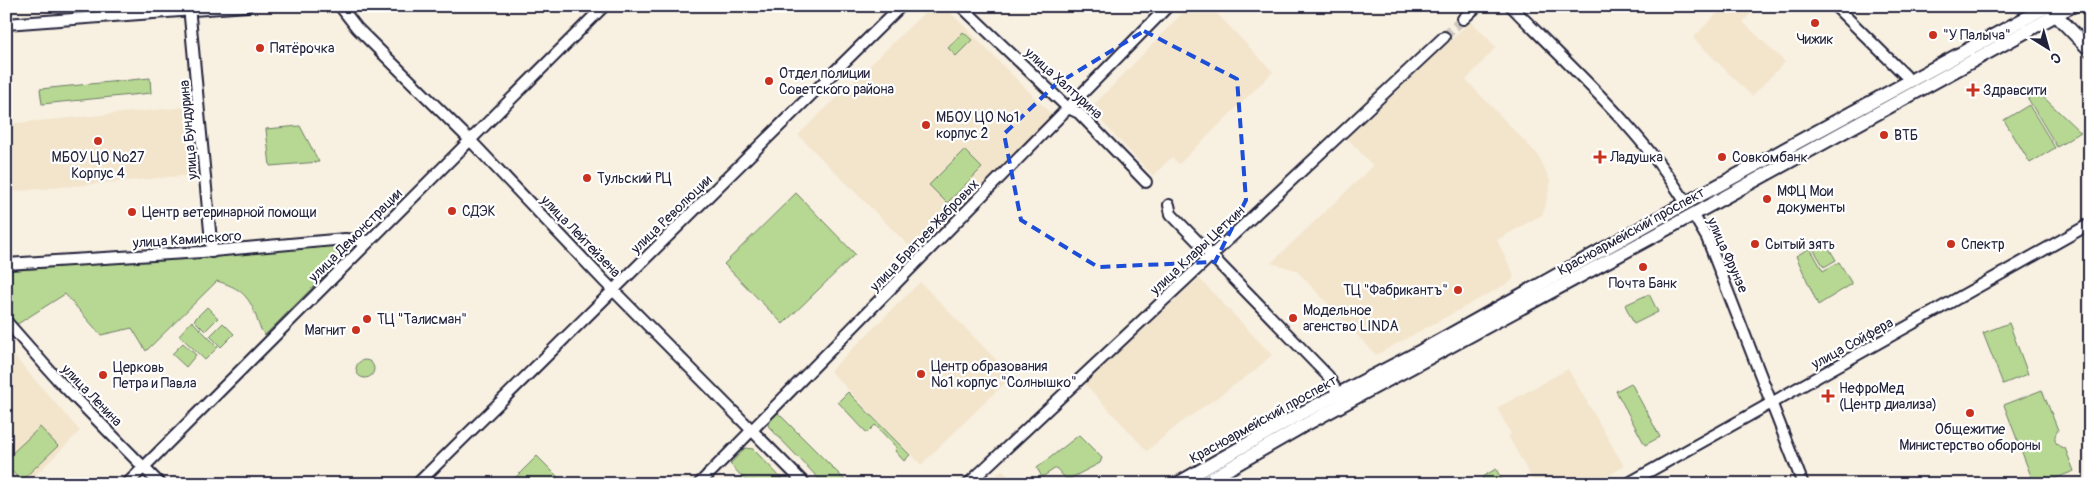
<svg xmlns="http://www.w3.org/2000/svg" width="2096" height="490" viewBox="0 0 2096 490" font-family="Pangolin,sans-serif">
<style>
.built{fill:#f3e5cc}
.green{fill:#b7d892;stroke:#6c7d66}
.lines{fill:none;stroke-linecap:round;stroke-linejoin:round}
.minor-tunnel{stroke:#cdc7c0;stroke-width:10;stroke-dasharray:10 5;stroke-linecap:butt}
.minor-casing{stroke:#22223b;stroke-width:14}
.major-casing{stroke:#22223b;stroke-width:16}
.minor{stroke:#fff;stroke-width:10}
.major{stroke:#fff;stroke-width:12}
.marked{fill:none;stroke:#1d4ed8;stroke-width:4;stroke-dasharray:10 6;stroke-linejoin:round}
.poi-dot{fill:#c8321e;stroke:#fff;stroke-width:2}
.labels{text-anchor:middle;stroke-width:4.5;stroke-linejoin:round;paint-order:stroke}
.poi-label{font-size:14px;fill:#22223b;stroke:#fff;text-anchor:start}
.street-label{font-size:14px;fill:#22223b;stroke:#fff}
</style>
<rect width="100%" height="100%" fill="#f8f0e1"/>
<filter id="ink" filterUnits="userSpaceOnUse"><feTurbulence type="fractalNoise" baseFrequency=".02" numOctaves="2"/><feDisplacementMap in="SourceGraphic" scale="10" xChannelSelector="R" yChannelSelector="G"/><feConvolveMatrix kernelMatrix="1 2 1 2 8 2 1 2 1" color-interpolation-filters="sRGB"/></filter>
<g filter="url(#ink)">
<g class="built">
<polygon points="931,6 944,6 1053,116 916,253 798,135"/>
<polygon points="1189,6 1210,6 1273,72 1179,164 1172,157 1153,176 1090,109"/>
<polygon points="1724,6 1758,6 1743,22 1785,62 1752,96 1693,38"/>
<polygon points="1471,21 1496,47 1466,80 1538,155 1551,182 1543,214 1497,240 1514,275 1512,281 1376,355 1296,270 1271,263 1373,166 1347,138"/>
<polygon points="186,107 192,175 9,192 6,159 6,124"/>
<polygon points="1199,278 1272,355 1253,372 1178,425 1147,451 1084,383"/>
<polygon points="920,282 1012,376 921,465 830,371"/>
<polygon points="6,347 80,431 27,484 6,484"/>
<polygon points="1568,369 1624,466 1595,484 1535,484 1508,436 1511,434 1497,408"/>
<polygon points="1002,470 1016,484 988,484"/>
</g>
<g class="green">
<polygon points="963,32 972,40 956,56 948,48"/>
<polygon points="150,78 151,93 42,104 40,89"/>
<polygon points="2038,92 2080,132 2081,132 2057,147 2027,97"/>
<polygon points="2029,105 2055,148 2030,163 2004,120"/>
<polygon points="300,126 319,162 270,166 266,129"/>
<polygon points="964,150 982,168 947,203 929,185"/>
<polygon points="796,193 855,254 783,324 724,264"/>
<polygon points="1824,240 1836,260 1824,267 1812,247"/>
<path d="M342 245 348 252 265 335C259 328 258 322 255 313 247 293 237 287 217 281L146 351 132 328 101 335 65 294 16 325 6 314 7 271Z"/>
<polygon points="1810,248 1823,271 1839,262 1852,284 1818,305 1796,256"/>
<polygon points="1649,294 1658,312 1634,324 1625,305"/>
<polygon points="207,307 218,318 205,331 194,320"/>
<polygon points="192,321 218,347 205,360 179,335"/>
<polygon points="223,323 234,334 221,347 210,336"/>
<polygon points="2009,323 2028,374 2003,384 1983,333"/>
<polygon points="183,343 196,355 186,367 172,354"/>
<circle cx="365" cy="369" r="9"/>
<polygon points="1631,383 1660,437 1645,445 1616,391"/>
<path d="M2042 390 2058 430C2052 438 2055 447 2065 448L2074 471 2041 484H2034L2004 405Z"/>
<polygon points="848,392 910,455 904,461 895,451 897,448 875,425 867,433 838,402"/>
<polygon points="776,411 849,484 824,484 769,427 767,422"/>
<polygon points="40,427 58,446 21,481 6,465 6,459"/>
<polygon points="1079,435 1102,458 1100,463 1067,480 1056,468 1042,477 1037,468"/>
<polygon points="745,448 753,449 787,484 759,484 757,481 745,480 730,464"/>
<polygon points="537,456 565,484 509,484"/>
<polygon points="1496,469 1504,484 1486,484 1482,477"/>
</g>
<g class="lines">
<polyline class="minor-tunnel" points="1444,37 1463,19"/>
<g class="minor-casing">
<g id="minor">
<polyline points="189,6 212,252"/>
<polyline points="340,6 357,28 470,140 604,281 805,484"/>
<polyline points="961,6 1068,108 1079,113 1146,182"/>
<path d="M1511 6C1572 69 1640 128 1686 203"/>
<polyline points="1835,6 1905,75 1909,81"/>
<polyline points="2056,15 2075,6"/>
<polyline points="1463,19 1477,6"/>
<polyline points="6,24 247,6"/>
<polyline points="1169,205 1171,214 1328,376 1338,394"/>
<polyline points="1693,214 1707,238 1803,484"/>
<polyline points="6,264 202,252 345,239 369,241"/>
<polyline points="6,321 57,379 160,484"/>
<polyline points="127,484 604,6"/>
<polyline points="417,484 901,6"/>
<polyline points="699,484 1168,6"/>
<polyline points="968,484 1444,37"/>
<polyline points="1627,484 2090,224"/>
</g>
</g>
<g class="major-casing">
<g id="major">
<polyline points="2053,10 2056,15 2090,50"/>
<polyline points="1177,484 1296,416 1421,351 1686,203 2048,6"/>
<polyline points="1202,484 1301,427 1652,237 2056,15"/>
</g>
</g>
<use href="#minor" class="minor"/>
<use href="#major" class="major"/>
</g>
</g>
<path class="marked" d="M1144 31 1237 79 1246 200 1215 262 1098 267 1021 220 1004 134 1055 85Z"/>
<g class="poi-dot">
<circle cx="1815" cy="23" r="5"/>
<circle cx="1933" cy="35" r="5"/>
<circle cx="260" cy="48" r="5"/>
<circle cx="769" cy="81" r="5"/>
<path d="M1970.5 82.5h5v5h5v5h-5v5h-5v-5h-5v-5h5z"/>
<circle cx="926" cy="125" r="5"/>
<circle cx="1884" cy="135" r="5"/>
<circle cx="98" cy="141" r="5"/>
<path d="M1597.5 149.5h5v5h5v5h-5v5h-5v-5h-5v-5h5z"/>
<circle cx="1722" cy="157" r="5"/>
<circle cx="587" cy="178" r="5"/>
<circle cx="1767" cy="199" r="5"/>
<circle cx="452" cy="211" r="5"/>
<circle cx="132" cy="212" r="5"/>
<circle cx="1755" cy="244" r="5"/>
<circle cx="1951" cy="244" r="5"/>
<circle cx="1643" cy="267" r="5"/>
<circle cx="1458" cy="290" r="5"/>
<circle cx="1293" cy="318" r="5"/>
<circle cx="367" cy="319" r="5"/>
<circle cx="356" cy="330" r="5"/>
<circle cx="921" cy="374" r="5"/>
<circle cx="103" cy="375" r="5"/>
<path d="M1825.5 388.5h5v5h5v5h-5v5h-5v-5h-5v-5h5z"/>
<circle cx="1970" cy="413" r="5"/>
</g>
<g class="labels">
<g class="poi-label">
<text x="1943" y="40">"У Палыча"</text>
<text x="1815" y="44" text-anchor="middle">Чижик</text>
<text x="270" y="53">Пятёрочка</text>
<text x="779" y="78">Отдел полиции<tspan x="779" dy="16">Советского района</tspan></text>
<text x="1983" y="95">Здравсити</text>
<text x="936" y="122">МБОУ ЦО №1<tspan x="936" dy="16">корпус 2</tspan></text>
<text x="1894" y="140">ВТБ</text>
<text x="98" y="162" text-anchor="middle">МБОУ ЦО №27<tspan x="98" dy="16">Корпус 4</tspan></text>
<text x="1610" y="162">Ладушка</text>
<text x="1732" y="162">Совкомбанк</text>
<text x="597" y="183">Тульский РЦ</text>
<text x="1777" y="196">МФЦ Мои<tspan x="1777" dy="16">документы</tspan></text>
<text x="462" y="216">СДЭК</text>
<text x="142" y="217">Центр ветеринарной помощи</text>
<text x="1765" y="249">Сытый зять</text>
<text x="1961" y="249">Спектр</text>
<text x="1643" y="288" text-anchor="middle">Почта Банк</text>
<text x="1448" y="295" text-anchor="end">ТЦ "Фабрикантъ"</text>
<text x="1303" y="315">Модельное<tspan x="1303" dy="16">агенство LINDA</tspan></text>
<text x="377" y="324">ТЦ "Талисман"</text>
<text x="346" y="335" text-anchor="end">Магнит</text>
<text x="931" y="371">Центр образования<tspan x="931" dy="16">№1 корпус "Солнышко"</tspan></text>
<text x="113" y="372">Церковь<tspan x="113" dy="16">Петра и Павла</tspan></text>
<text x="1839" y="393">НефроМед<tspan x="1839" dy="16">(Центр диализа)</tspan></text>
<text x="1970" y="434" text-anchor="middle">Общежитие<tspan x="1970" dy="16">Министерство обороны</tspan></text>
</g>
<g class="street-label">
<text transform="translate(1064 83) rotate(42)" y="5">улица Халтурина</text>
<text transform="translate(188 130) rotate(-95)" y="5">улица Бундурина</text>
<text transform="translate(671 214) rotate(-44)" y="5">улица Революции</text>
<text transform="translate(1631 231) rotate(-29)" y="5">Красноармейский проспект</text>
<text transform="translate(355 235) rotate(-45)" y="5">улица Демонстрации</text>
<text transform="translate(924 235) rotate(-46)" y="5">улица Братьев Жабровых</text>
<text transform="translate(581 236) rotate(46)" y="5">улица Лейтейзена</text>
<text transform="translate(187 239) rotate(-4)" y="5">улица Каминского</text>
<text transform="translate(1197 250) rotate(-43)" y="5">улица Клары Цеткин</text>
<text transform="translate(1728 255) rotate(66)" y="5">улица Фрунзе</text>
<text transform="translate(1852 343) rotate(-29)" y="5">улица Сойфера</text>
<text transform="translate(92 395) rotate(46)" y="5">улица Ленина</text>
<text transform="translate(1263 419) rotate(-29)" y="5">Красноармейский проспект</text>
</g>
</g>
<rect width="2096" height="490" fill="none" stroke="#fff" stroke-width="25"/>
<rect x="12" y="12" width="2071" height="465" fill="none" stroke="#22223b" stroke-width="2" filter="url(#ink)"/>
<g transform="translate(2048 48) rotate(143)" stroke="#ffffff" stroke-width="4" paint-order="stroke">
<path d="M0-4L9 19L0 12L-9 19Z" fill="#22223b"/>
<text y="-8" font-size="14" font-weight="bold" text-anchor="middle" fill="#22223b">С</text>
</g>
</svg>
